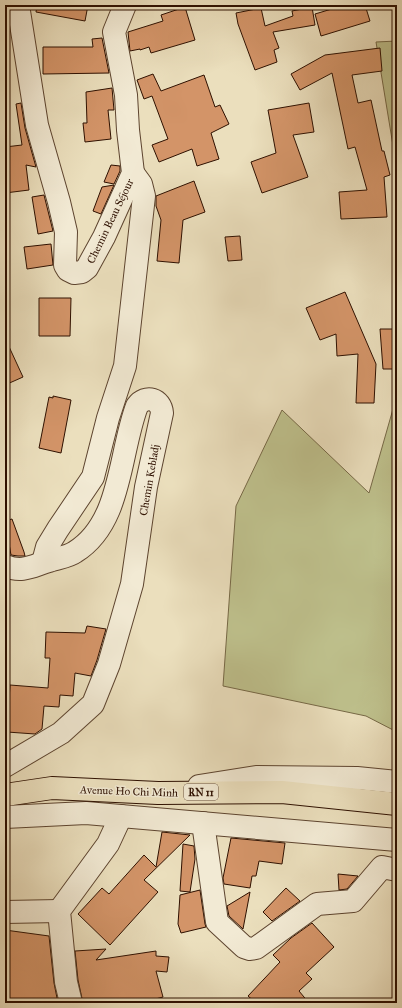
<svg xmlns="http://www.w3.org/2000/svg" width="402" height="1008" viewBox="0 0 402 1008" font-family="'IM FELL Great Primer',serif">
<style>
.green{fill:#bec08c;stroke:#766846}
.building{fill:#d39468;stroke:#2e1000}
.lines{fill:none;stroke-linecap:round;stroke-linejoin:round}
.minor-casing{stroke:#5d442f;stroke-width:24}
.major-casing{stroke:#2e1000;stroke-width:24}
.minor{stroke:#f2ead4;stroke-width:22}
.major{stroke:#ebdfbd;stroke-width:22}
.labels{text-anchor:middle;stroke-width:3;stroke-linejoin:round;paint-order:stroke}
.shield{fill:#f2ead4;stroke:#695140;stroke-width:1}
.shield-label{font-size:10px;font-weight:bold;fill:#2e1000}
.street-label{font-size:11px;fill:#2e1000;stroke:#f2ead4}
</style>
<rect width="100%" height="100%" fill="#ebdfbd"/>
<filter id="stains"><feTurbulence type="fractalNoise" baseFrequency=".005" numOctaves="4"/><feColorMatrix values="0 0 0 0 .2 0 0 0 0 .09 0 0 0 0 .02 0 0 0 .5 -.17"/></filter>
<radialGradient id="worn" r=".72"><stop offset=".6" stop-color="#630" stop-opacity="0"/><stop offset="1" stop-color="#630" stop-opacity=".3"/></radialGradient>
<g class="green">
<polygon points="397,41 397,170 376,42"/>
<polygon points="397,395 397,732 366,716 223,686 236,506 282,410 369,493"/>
</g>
<g class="building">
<polygon points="37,5 88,5 85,21 36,12"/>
<polygon points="345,5 365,5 370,21 321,36 315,14"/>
<polygon points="185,7 195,40 151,53 149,47 140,50 140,49 130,51 128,32 163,21 161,15"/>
<polygon points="312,7 315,25 273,32 279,48 274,50 277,62 255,70 238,24 236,13 261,8 265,26 293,16 292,11"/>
<polygon points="102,38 109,73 43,74 43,47 93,47 92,39"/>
<polygon points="380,48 382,71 352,75 358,103 371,100 382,151 384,151 390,175 384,177 387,217 341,219 339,192 367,190 355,147 348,149 332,73 300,90 291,74 325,55"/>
<polygon points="153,74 161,91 204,75 215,107 220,105 229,124 211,133 219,159 197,166 192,149 159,162 152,145 168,139 152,96 144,99 137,80"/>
<polygon points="112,88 114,110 108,110 111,139 85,142 83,123 87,123 86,92"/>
<polygon points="21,103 25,128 36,167 26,165 29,190 5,193 5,147 22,145 16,104"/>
<polygon points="309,103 314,132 293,135 308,177 262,193 251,162 276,153 268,110"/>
<polygon points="111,165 120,166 120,171 114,184 104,182"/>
<polygon points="194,181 205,212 183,220 179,263 157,261 161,220 156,206 156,196"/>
<polygon points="114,185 101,214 93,211 102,187"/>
<polygon points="44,195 53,231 38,234 32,197"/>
<polygon points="240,236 242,260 228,261 225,237"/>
<polygon points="51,244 53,265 27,269 24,247"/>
<polygon points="345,292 376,364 374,403 356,403 358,354 337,356 336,334 320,340 306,308"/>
<polygon points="39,298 71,298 70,336 39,336"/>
<polygon points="380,329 394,329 393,369 383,369"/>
<polygon points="5,338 23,377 5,385"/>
<polygon points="53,396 71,400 61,453 39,448 49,397 53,398"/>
<polygon points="12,519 24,552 25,556 18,556 11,555 5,521"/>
<polygon points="87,626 106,629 97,660 91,676 75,673 73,696 60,695 59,707 44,706 42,729 35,734 7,732 10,685 48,688 50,658 45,658 46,632 85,633"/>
<polygon points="162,832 190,835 144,880 158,892 110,945 78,914 102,888 109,894 144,855 156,867"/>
<polygon points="231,838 285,843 282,864 259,861 256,876 252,876 250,888 224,884 223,878"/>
<polygon points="183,844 194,846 195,859 190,892 180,891"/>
<polygon points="338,874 358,876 347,889 339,890"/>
<polygon points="286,888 300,901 272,921 263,912"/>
<polygon points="200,890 205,924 206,927 181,933 178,924 180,895"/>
<polygon points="250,892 243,929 229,916 227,906"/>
<polygon points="312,923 334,947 306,973 312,979 299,991 309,1003 256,1003 248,996 280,962 273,955 291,938"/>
<polygon points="5,930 49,936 54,983 58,1003 5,1003"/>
<polygon points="106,949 96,960 156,951 156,956 169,957 167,972 156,971 163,997 140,1003 83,1003 78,980 75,951"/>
</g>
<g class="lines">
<g class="minor-casing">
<g id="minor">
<polyline points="18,5 37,125 59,202 66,232 65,265 68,270 74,273 82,272 87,268 104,237 133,173 128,130 126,95 114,32 125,5"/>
<polyline points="43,562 47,547 58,529 93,477 108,418 125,366 144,196 141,184 133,173"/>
<path d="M5 566C23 573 32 566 49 561 57 558 68 557 75 552 122 523 119 453 137 406 146 394 161 399 162 413L146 487 132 584 109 664 93 704 61 733 5 766"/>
<polyline points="199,786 256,777 357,778 397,782"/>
<polyline points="5,817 86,813 397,840"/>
<polyline points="203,823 217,922 244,947 250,949 256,948 317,904 353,901 382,867 397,870"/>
<polyline points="5,912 59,911"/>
<polyline points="71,1003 66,982 59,911 108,844 121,816"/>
</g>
</g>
<g class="major-casing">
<polyline id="major" points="5,795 52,788 158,793 282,792 397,804"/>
</g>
<use href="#minor" class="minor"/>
<use href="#major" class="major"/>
</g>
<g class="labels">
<rect class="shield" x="184" y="784" width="34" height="16" rx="3"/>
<g class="shield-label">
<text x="201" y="796">RN 11</text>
</g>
<g class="street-label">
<text transform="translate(110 221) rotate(-64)" y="4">Chemin Beau Séjour</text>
<text transform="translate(149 480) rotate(-80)" y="4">Chemin Kebladj</text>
<text transform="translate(129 791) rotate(2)" y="4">Avenue Ho Chi Minh</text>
</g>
</g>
<rect width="402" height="1008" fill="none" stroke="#ebdfbd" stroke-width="20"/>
<rect x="6" y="6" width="390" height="996" fill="none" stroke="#2e1000" stroke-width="2"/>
<rect x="10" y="10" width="382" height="988" fill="none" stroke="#2e1000"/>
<rect width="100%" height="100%" filter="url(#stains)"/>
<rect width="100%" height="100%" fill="url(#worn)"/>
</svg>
